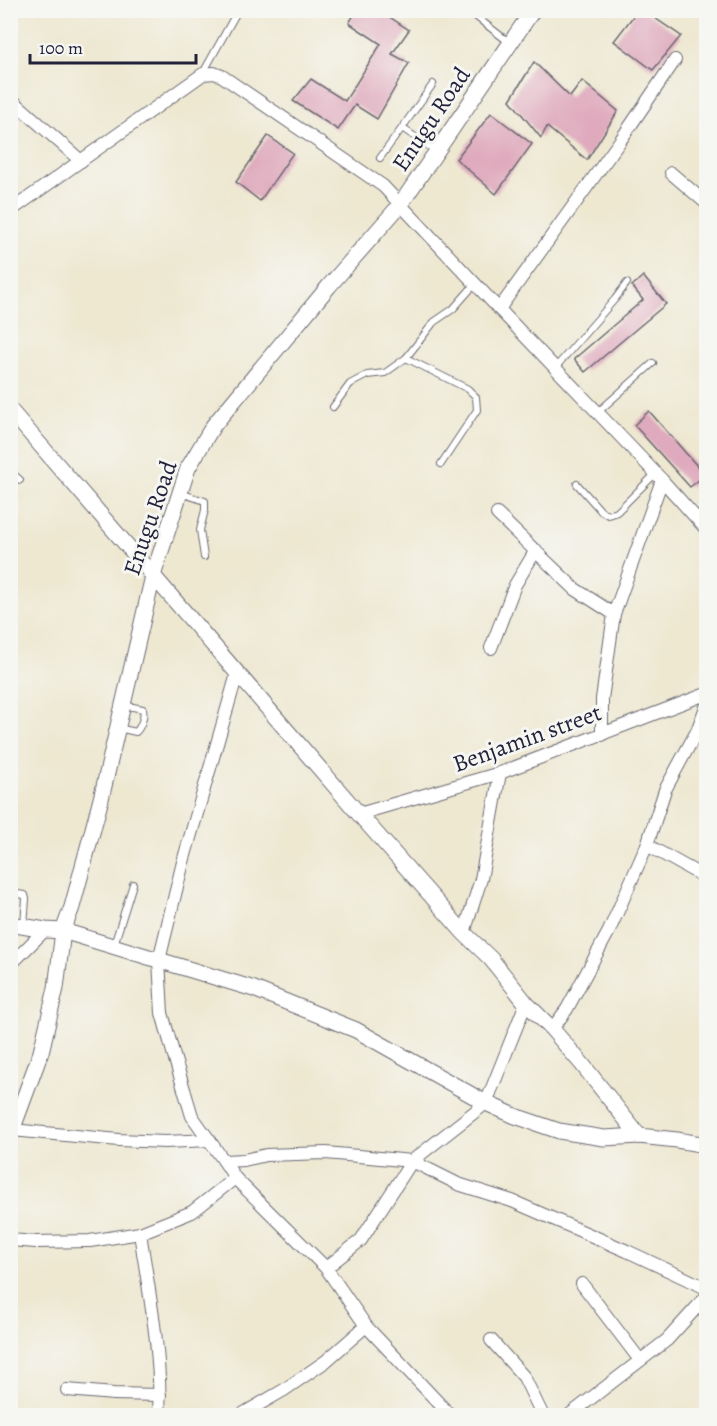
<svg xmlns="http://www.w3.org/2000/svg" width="717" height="1426" viewBox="0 0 717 1426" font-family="Alegreya,serif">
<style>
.building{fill:#dfaabd}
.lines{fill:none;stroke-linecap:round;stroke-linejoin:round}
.service-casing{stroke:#696770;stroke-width:8}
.minor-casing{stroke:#696770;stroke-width:14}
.tertiary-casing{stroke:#696770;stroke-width:17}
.service{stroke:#fff;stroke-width:6}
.minor{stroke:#fff;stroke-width:12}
.tertiary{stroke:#fff;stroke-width:15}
.labels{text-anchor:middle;stroke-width:6;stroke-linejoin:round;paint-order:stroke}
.street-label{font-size:24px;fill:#22223b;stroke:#f6f6f2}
</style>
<rect width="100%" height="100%" fill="#f6f6f2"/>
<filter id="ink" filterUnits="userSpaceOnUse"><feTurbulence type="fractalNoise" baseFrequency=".0167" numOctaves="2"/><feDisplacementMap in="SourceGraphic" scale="12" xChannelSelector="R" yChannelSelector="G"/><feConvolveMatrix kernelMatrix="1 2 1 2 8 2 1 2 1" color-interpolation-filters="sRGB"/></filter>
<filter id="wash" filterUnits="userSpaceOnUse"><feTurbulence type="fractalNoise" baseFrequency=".008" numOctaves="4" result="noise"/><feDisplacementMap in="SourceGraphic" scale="24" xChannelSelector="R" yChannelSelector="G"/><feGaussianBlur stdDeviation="1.35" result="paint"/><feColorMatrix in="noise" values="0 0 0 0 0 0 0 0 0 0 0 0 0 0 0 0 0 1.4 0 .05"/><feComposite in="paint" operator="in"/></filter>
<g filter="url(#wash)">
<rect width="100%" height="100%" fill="#eee8d1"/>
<g id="blocks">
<g class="building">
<polygon points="357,10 379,10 409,30 392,54 409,63 377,119 355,105 338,130 293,101 311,79 345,101 381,44 349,23"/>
<polygon points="638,10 643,10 681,36 653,70 614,41"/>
<polygon points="534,62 570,97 582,81 618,111 587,160 547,127 541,138 510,100"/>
<polygon points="491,113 532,144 496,194 456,159"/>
<polygon points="268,136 293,153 260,201 236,182"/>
<polygon points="643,276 666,304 585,372 574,359 643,300 632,286"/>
<polygon points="649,411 705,475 690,487 634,425"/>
</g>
</g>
</g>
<g filter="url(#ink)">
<use href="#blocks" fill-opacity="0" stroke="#696770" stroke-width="1.5"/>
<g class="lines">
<g class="service-casing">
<g id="service">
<polyline points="466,10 470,12 510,43"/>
<polyline points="203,73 238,10"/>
<polyline points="402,128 433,84"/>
<polyline points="380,158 402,128 436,151"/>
<polyline points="406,358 468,389 476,397 477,410 441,464"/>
<polyline points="555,368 615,299 627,283"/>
<polyline points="333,407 350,384 367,375 385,373 406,358 434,322 453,309 475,284"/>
<polyline points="598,412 653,363"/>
<polyline points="10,471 20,480"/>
<polyline points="577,484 601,511 608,515 617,512 656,473"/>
<polyline points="180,493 205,501 205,510 200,530 204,557"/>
<path d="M118 728 136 732C141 727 145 716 143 709L123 705"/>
<polyline points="10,893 25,895 26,899 24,925"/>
<polyline points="114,945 133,884"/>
</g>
</g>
<g class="minor-casing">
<g id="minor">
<polyline points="10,98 81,161"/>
<polyline points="671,173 706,203"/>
<polyline points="10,211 203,74 214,73 222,76 383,186 499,309 662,480 706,529"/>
<polyline points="499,309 620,141 675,60"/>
<polyline points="497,514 575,589 614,614"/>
<polyline points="491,648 515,585 536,550"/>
<polyline points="237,674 183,862 159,960 162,1013 174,1056 192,1116 224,1161 244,1160 266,1155 326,1153 412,1161 458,1184 512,1201 627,1251 706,1288"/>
<polyline points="602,735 602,699 614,614 662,480"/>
<polyline points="359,814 500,773 706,694"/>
<polyline points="647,845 706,878"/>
<polyline points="464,933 481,879 500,773"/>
<polyline points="10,965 45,930"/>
<polyline points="552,1029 567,1009 609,931 647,845 665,790 697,731 706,707"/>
<polyline points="12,1130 119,1140 165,1142 210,1140"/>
<polyline points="224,1161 235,1178 326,1268 366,1326 451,1416"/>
<path d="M140 1233C149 1293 162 1355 159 1416"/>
<polyline points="10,1240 36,1242 90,1241 140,1233 192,1212 235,1178"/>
<polyline points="326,1268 361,1240 412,1161 486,1103 526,1003"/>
<polyline points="582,1284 640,1360"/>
<polyline points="491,1340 524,1377 543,1416"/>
<polyline points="67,1390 114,1394 160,1395"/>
<polyline points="239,1416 284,1390 326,1361 366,1326"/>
<polyline points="568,1416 667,1340 706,1297"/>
</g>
</g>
<g class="tertiary-casing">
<g id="tertiary">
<polyline points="10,410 359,814 464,933 491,959 526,1003 552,1029 582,1064 639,1136"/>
<polyline points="10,924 45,930 63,931 254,989 356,1030 486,1103 515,1116 559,1131 604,1138 639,1136 677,1140 706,1145"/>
<polyline points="10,1136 41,1052 56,988 63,931 72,907 101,799 153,576 188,468 213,426 329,286 400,205 533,10"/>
</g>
</g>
<use href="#service" class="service"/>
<use href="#minor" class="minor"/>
<use href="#tertiary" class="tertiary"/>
</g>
</g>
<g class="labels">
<g class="street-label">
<text transform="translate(431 119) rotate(-56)" y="8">Enugu Road</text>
<text transform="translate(150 518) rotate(-71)" y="8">Enugu Road</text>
<text transform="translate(527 738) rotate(-20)" y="8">Benjamin street</text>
</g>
</g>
<rect width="717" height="1426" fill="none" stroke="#f6f6f2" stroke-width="36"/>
<path d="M30 54v9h166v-9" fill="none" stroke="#22223b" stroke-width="3"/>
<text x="39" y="54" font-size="18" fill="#22223b" stroke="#f6f6f2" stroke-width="4.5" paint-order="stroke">100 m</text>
</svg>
